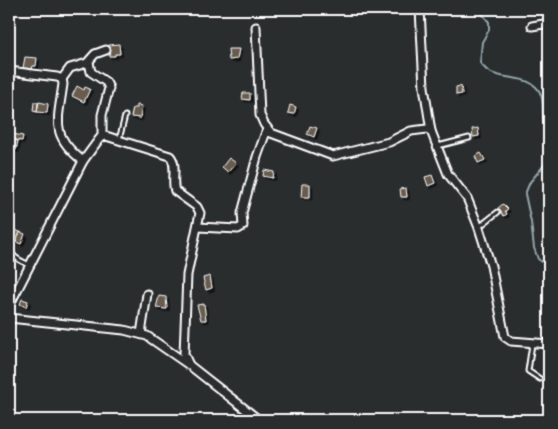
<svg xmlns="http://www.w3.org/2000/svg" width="558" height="429" viewBox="0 0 558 429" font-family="Pangolin,sans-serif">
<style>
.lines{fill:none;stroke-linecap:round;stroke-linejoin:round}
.stream{stroke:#94a6a9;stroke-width:2}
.building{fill:#685b4f;stroke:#fff;filter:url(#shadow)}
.lane-casing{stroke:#fff;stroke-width:7}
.street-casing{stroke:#fff;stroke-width:11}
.lane{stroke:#2a2d2e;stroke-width:3}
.street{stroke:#2a2d2e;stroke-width:7}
</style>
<defs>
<filter id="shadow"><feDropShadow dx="2.5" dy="2.5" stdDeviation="0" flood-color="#0009"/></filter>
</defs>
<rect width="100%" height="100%" fill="#2a2d2e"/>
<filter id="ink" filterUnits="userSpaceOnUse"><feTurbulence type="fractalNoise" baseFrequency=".02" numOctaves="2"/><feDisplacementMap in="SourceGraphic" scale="10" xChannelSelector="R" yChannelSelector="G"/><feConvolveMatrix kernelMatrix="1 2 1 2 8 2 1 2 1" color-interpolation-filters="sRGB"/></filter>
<g filter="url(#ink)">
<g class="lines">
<g class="stream">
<path d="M476 9 484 16 489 22V30L482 42 480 63C482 65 485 69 488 71 500 80 524 75 536 87 549 100 537 119 549 135"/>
<polyline points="549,155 545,164 530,182 525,194 531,222 534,248 538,259 549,267"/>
</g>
</g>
<g class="building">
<polygon points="119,44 120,54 115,54 115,56 109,56 109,45"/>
<polygon points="228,49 239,49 237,59 229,60"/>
<polygon points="25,57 37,58 36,66 33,66 32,69 23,68"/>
<polygon points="77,86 84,90 85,87 90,89 84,102 72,96"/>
<polygon points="461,86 462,94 456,95 456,87"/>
<polygon points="243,93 250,93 250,100 242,99"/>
<polygon points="34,102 38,102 37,112 33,111"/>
<polygon points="39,102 48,104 47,113 37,112"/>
<polygon points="137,105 142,106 140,118 131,117 133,108 137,108"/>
<polygon points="290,105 296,107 294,114 288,113"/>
<polygon points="310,126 317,128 314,137 307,134"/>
<polygon points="478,128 479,136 473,137 472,129"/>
<polygon points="13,134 23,136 22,141 11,139"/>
<polygon points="11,139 18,141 16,150 10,148"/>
<polygon points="481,153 485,160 478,163 475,156"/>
<polygon points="229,158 236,163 228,172 222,167"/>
<polygon points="264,170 274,172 273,178 263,176"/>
<polygon points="432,175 435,183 428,186 425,177"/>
<polygon points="302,184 310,184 310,197 301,197"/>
<polygon points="406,188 407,197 401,197 400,189"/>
<polygon points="503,204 508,209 505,211 507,214 504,216 498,208"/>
<polygon points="13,229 20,232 16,242 9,239"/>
<polygon points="20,232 25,234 21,244 16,242"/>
<polygon points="210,276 212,288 206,290 203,278"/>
<polygon points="159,296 166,297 167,309 156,308"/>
<polygon points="22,299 28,301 26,307 20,304"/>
<polygon points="204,304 206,320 201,320 197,305"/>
</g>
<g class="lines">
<g class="lane-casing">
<g id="lane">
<polyline points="119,140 125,116"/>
<polyline points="438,146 469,138"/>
<polyline points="479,227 498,212"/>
<path d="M11 242C10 258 16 258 29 265"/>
<polyline points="532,344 528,371 540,379"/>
</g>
</g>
<g class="street-casing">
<g id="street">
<polyline points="420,9 424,87 431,131"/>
<polyline points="532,26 549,23"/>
<polyline points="256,27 260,115 264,124 271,133 333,156 389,142 411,131 427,129 431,131 448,174 467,198 479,228 491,266 505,337 511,341 549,344"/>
<polyline points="89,62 91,72 106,82 109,88 102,115 102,137"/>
<path d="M9 71 57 77 62 79 63 84C58 122 50 135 83 161"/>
<polyline points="62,79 70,68 87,63 95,54 106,50"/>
<polyline points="198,227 238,229 243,226 242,213 257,157 267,129"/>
<path d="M9 306 83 161 100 138 106 136 170 156C178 165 171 180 175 191L197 207 200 213 187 275 184 354 189 365"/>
<polyline points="9,318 124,330 147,336 189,365 259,420"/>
<polyline points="141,334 147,294"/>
</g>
</g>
<use href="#lane" class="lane"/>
<use href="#street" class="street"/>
</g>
</g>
<rect width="558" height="429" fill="none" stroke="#2a2d2e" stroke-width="30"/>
<rect x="15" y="15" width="528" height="399" fill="none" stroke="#fff" stroke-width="2" filter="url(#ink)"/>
</svg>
